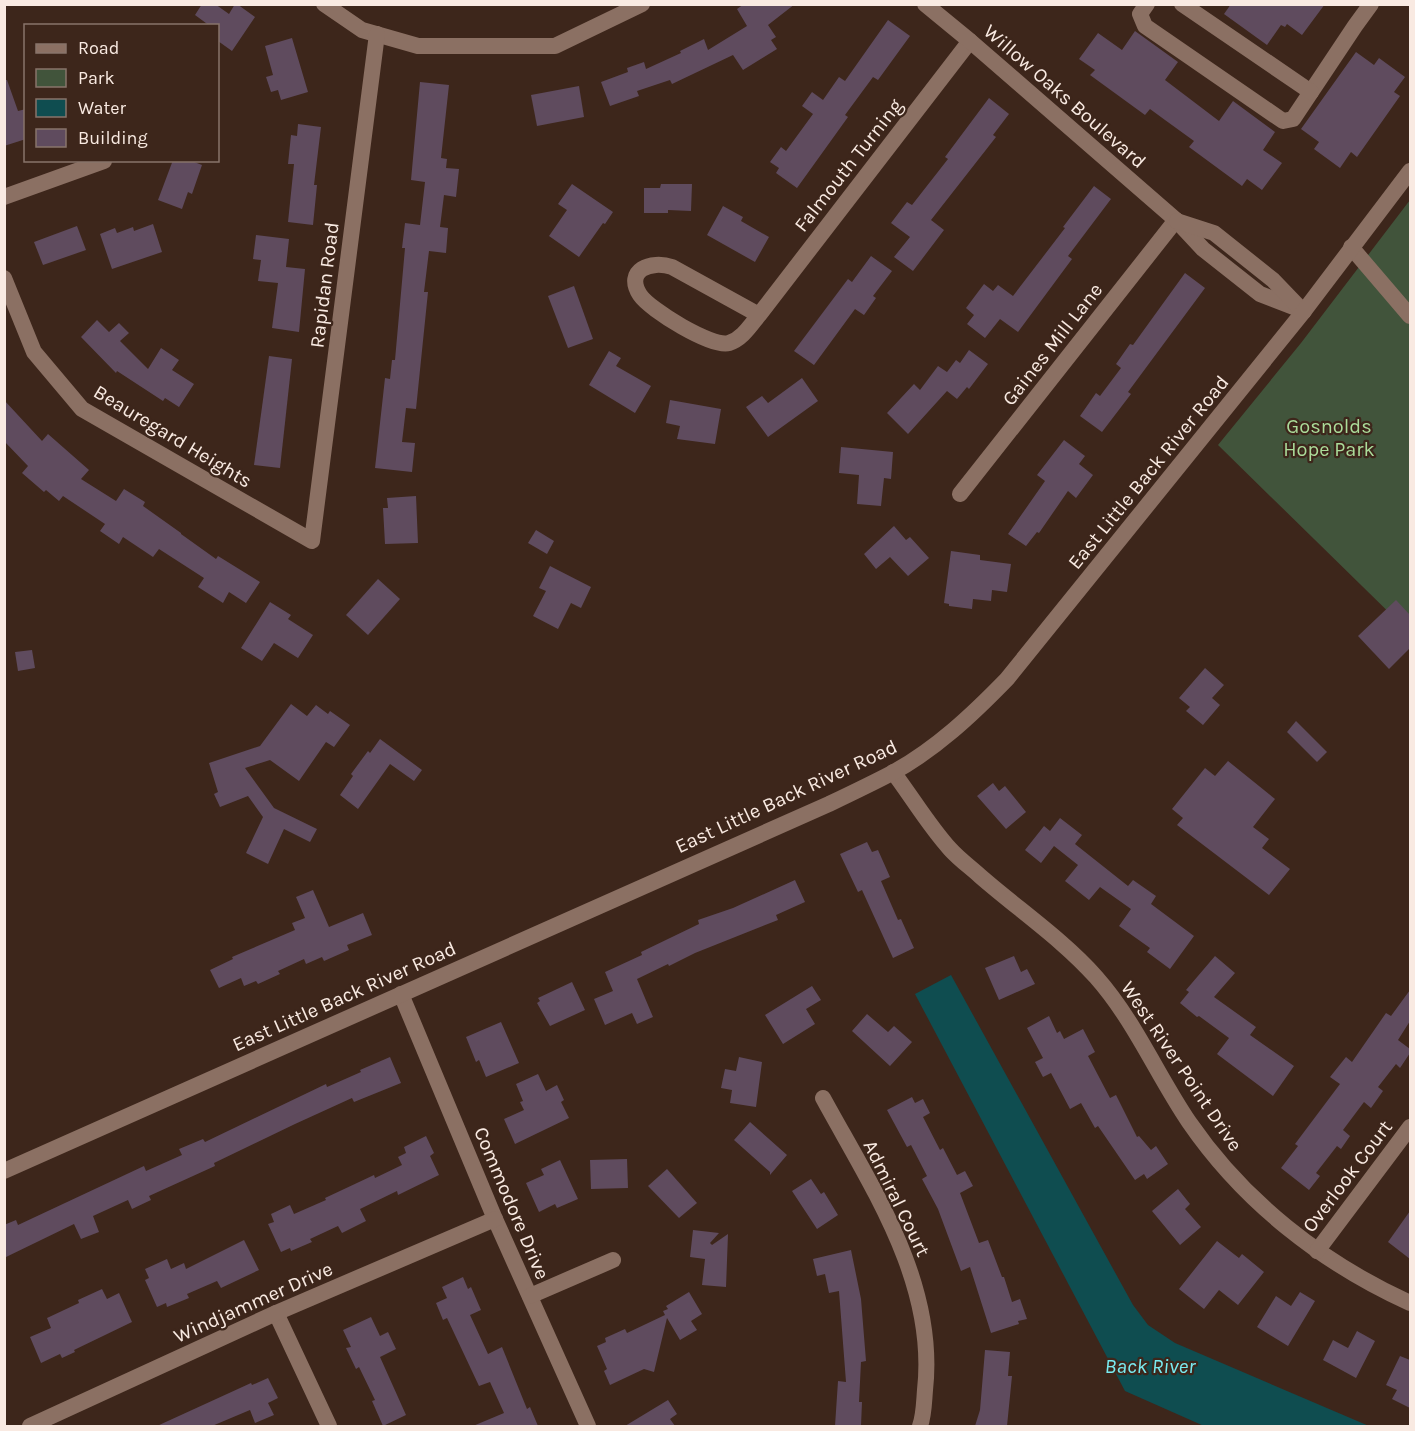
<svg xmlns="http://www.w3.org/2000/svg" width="1415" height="1431" viewBox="0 0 1415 1431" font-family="Karla,sans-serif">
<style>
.green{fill:#41543b}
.water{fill:#0f4d50}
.building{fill:#5f4b5e}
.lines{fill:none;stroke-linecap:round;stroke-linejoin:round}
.minor{stroke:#8b7063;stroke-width:16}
.tertiary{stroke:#8b7063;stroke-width:16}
.labels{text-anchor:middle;stroke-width:4.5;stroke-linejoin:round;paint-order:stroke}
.street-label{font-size:20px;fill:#f9eae2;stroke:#3d261b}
.park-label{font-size:20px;fill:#abdc9a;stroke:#3d261b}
.water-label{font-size:21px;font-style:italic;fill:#79ebf1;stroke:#3d261b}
</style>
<rect width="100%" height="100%" fill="#3d261b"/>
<polygon class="green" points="1410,200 1410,633 1218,445 1301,343"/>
<polygon class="water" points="951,975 1133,1305 1148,1325 1175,1343 1369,1426 1204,1426 1125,1391 915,994"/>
<g class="building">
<polygon points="202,4 215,4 229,14 235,4 237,4 255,17 232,51 218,41 218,26 210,26 195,15"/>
<polygon points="744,4 795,4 768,25 776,37 771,40 777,49 743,70 733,55 672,84 670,80 637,91 639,96 610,106 601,82 628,72 627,68 644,62 646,69 681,53 680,51 704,39 708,50 747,26 737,9"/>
<polygon points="1231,4 1325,4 1302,35 1287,24 1285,27 1281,25 1267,45 1224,14"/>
<polygon points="888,20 910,36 878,80 873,77 845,115 848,117 797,188 776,173 779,168 770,162 781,147 786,151 813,114 802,106 812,92 823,100 839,77 845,81"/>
<polygon points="1135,31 1178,62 1165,80 1219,121 1233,101 1275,132 1263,150 1282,163 1262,190 1247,179 1242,186 1189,147 1194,141 1165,120 1150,109 1145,115 1090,75 1095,70 1079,59 1098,33 1122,50"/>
<polygon points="292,38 308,92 281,100 278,90 271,92 266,77 273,75 265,46"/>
<polygon points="1356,52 1374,65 1379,58 1405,77 1394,92 1400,96 1357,157 1351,152 1340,168 1314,149 1319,142 1301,129"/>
<polygon points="4,80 7,80 18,111 26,109 26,139 4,146"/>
<polygon points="420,82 449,85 441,158 447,159 446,168 459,169 456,197 444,195 440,227 448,228 446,253 429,251 424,292 428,292 416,409 406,408 402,442 415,443 412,472 375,468 385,378 390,379 392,360 395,360 405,248 402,248 405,223 420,225 425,182 411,180"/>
<polygon points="579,86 584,117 537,126 531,95"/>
<polygon points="989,98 1009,114 993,135 996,137 931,220 944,230 913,271 894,257 910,237 891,223 907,202 912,205 948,159 945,157"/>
<polygon points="298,124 321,127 314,185 317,185 313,225 288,222 294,164 288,164 291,135 297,136"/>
<polygon points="173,160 189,160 202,165 192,194 188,192 182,209 158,200"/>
<polygon points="572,184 613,212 605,224 603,223 579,257 549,236 567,210 558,204"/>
<polygon points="661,184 692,184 691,211 668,210 668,213 644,213 644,188 660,188"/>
<polygon points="1094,186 1111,199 1068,256 1072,259 1018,332 1000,319 985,338 967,324 974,315 966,308 984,284 993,291 998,285 1013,296 1065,228 1063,227"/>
<polygon points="723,206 743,217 741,221 769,237 755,262 707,235"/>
<polygon points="153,224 162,252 112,269 100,234 115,228 117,233 133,227 134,231"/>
<polygon points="77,226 86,250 43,265 34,242"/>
<polygon points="256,235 289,239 286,267 305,269 299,332 272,328 278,283 258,281 261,260 253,259"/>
<polygon points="871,256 892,271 873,296 876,298 864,315 855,309 814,365 794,351 848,279 852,282"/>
<polygon points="1185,273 1205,288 1128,392 1131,394 1102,432 1080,416 1096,393 1100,396 1121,368 1116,364 1130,344 1133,345"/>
<polygon points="574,286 593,339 568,348 548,296"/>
<polygon points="97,320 109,332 119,323 129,333 120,341 148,369 161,348 179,360 172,370 194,384 179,407 165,398 163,401 117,371 116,373 81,337"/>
<polygon points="969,350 988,364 969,389 967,387 957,399 947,391 908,434 887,413 914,384 920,390 938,366 947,372 956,360 960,363"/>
<polygon points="609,351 621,358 616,366 651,386 635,413 589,385"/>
<polygon points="269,356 292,359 280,468 254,465"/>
<polygon points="802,378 818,401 768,437 746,407 762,396 768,403"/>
<polygon points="4,400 42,441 48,434 89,470 81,479 116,501 124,489 145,502 143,506 181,533 181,534 216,559 218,556 260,582 246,603 229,592 223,603 198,587 204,578 159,549 153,557 123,537 119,544 100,531 105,524 63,496 59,501 46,490 44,492 22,473 28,466 4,441"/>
<polygon points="670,400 721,409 715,444 677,439 680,426 666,423"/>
<polygon points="1064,440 1085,456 1079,464 1093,475 1076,498 1068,491 1039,533 1037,532 1026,546 1008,534 1045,481 1037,475"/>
<polygon points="841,447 893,452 891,479 884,478 881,506 857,504 859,475 839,473"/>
<polygon points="416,496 418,543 385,544 383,508 388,508 387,498"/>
<polygon points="894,526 906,540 910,537 929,558 908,576 890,557 876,569 864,554"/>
<polygon points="536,530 554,541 547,554 528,543"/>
<polygon points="951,551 980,555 980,560 1011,564 1007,592 992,590 991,601 973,599 972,609 949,606 949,604 944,603"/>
<polygon points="550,566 591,587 581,608 571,603 558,629 533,616 546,591 539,588"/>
<polygon points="378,579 400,599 368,635 346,615"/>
<polygon points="1396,600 1410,615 1410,648 1389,669 1358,636"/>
<polygon points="270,602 291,615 288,619 313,635 298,658 274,643 262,661 241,648"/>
<polygon points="32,650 35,668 18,671 15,652"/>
<polygon points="1205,668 1224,685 1212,698 1220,705 1203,725 1186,711 1190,707 1179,698"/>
<polygon points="291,704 307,716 316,705 328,714 330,711 350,725 334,747 326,742 299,781 270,760 245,768 274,808 317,829 310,842 284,829 268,864 246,853 263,817 248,796 220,807 214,794 218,792 209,763 260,746"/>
<polygon points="1296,721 1327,752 1317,762 1287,732"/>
<polygon points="380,739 422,770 414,781 390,764 358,809 340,795 353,776 351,774 368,751 370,753"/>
<polygon points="1228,761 1275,799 1253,827 1269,839 1262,848 1290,869 1269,895 1177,825 1183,818 1172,809 1205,768 1215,776"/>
<polygon points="993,783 999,791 1005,786 1026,812 1006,829 977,796"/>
<polygon points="1060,818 1082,835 1075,844 1128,886 1133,880 1156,896 1151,904 1194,936 1170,969 1147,952 1150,948 1119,926 1131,909 1100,887 1089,900 1065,881 1078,865 1054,846 1041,863 1025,850 1044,826 1050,831"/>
<polygon points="867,842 872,852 878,850 890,877 881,881 898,920 901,919 914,948 893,958 862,890 858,892 840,854"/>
<polygon points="795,880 805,902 776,915 778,920 695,953 669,966 668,964 637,979 653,1017 637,1024 632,1013 605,1025 594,999 613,991 605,972 642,955 641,952 699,924 698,920 733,908"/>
<polygon points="313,890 329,927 363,913 372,935 347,945 349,950 324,961 322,957 306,964 304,959 278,971 280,974 258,984 256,981 244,986 241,978 219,988 210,970 233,959 232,957 295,930 292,923 305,918 296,897"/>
<polygon points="1014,956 1021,972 1027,969 1035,984 999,1000 985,968"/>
<polygon points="1215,956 1235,973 1214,997 1256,1027 1250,1035 1294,1066 1273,1096 1217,1054 1229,1038 1199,1016 1197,1017 1180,1003 1189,992 1186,990"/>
<polygon points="572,982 585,1010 550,1026 537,1003 540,1001 538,998"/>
<polygon points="812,986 821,1000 806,1009 815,1024 783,1044 765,1015"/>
<polygon points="1410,990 1410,1021 1398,1040 1410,1049 1410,1053 1400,1068 1396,1064 1378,1087 1383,1091 1371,1108 1364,1102 1343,1130 1350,1136 1341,1149 1337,1146 1316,1173 1320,1176 1309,1190 1281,1168 1298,1146 1295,1144 1340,1084 1330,1077 1346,1057 1352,1062 1386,1013 1391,1016"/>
<polygon points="867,1014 888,1032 894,1026 912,1042 890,1066 852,1031"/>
<polygon points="1049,1016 1057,1033 1060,1031 1064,1039 1083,1029 1095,1052 1088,1056 1110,1098 1116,1095 1137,1137 1139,1136 1151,1150 1156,1146 1168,1164 1147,1179 1144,1174 1135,1180 1098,1126 1095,1128 1081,1103 1070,1109 1051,1073 1043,1077 1035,1062 1043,1058 1027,1028"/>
<polygon points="501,1022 519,1063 486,1077 479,1060 476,1062 466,1037"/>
<polygon points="390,1057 401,1083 354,1102 352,1098 295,1124 214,1163 215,1166 149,1196 151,1200 132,1209 128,1200 93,1216 99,1232 81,1239 74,1224 4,1258 4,1225 16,1220 18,1225 144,1166 146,1171 182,1155 179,1149 203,1139 205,1142 326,1084 327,1087 361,1072 360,1070"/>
<polygon points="739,1057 762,1062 756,1107 730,1103 732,1090 721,1088 725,1069 736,1071"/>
<polygon points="538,1074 546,1091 557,1085 564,1100 561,1102 569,1118 515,1144 504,1119 524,1110 520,1102 523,1101 516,1084"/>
<polygon points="912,1097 915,1103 923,1099 930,1113 923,1117 940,1150 943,1148 957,1175 965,1171 973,1186 960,1193 979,1243 988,1240 1002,1277 1004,1277 1012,1302 1020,1299 1027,1319 1018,1321 1019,1324 991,1333 970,1267 961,1271 938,1209 922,1179 927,1176 911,1145 907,1147 887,1110"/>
<polygon points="750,1122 787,1155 770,1175 770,1172 734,1140"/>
<polygon points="426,1136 434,1153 430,1156 439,1175 398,1195 397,1191 360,1209 366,1221 342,1233 338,1226 310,1239 312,1242 291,1251 290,1248 281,1252 268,1224 274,1222 271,1214 290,1205 294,1214 326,1200 325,1198 374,1175 375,1178 402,1165 398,1157 406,1153 404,1147"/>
<polygon points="627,1159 628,1188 591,1189 590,1160"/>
<polygon points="560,1160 578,1199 557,1208 555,1204 539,1212 526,1183 544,1175 541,1169"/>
<polygon points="667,1169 697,1203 679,1218 648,1186"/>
<polygon points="811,1179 821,1194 824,1192 838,1215 817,1229 792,1191"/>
<polygon points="1178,1189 1190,1204 1185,1209 1201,1227 1180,1245 1152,1211"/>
<polygon points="1410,1211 1410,1259 1388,1242"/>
<polygon points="693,1230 719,1233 710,1243 712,1245 728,1234 726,1287 702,1285 705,1259 690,1257"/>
<polygon points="244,1240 259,1270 221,1288 217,1281 187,1294 189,1298 167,1307 166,1303 157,1307 145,1280 149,1278 145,1269 167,1259 171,1269 184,1263 186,1269"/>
<polygon points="1217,1241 1239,1258 1242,1254 1264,1272 1238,1305 1219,1290 1204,1309 1179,1289"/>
<polygon points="851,1250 861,1299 866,1361 861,1362 859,1402 862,1402 861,1426 835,1426 838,1381 846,1382 839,1291 829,1293 825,1274 817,1276 813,1259"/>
<polygon points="463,1277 468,1289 471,1287 481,1310 470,1315 488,1354 502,1347 527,1409 530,1407 538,1426 473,1426 504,1413 490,1382 479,1386 447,1318 443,1320 436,1303 447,1298 442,1287"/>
<polygon points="102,1289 107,1299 119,1293 132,1322 74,1350 75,1352 62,1358 60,1354 41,1363 30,1337 51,1328 47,1318 79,1303 78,1300"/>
<polygon points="689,1292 702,1314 691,1321 697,1330 680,1340 667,1318 654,1372 644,1369 610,1385 604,1371 607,1369 597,1346 606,1342 605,1338 625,1329 627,1333 665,1315 663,1311 668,1309 666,1306"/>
<polygon points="1300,1292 1315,1301 1288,1346 1257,1327 1276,1296 1291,1306"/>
<polygon points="371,1317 380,1336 388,1332 396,1349 380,1357 406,1415 383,1426 372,1401 375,1400 359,1367 356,1369 346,1348 351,1347 343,1330"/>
<polygon points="1357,1331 1375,1341 1356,1378 1323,1360 1333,1340 1348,1348"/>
<polygon points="985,1350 1010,1352 1008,1376 1012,1376 1007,1426 975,1426 980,1410"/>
<polygon points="1400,1356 1410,1360 1410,1408 1392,1399 1397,1390 1386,1385"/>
<polygon points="268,1378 278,1398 268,1403 274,1415 255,1423 250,1410 212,1426 157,1426 251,1383 252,1385"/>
<polygon points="668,1400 677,1414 670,1419 675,1426 625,1426"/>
</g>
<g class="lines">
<g class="minor">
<polyline points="324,4 362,30 418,46 555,46 642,4"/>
<polyline points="1147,4 1140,14 1145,26 1283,121 1293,119 1355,26 1371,4"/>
<polyline points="1182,4 1311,92"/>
<polyline points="4,197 104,161"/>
<polyline points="1351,247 1410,316"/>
<polyline points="4,278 34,352 82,409 312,541 377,34"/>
<path d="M759 315 672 267C651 260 624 270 640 295 650 310 712 348 729 343 742 339 750 326 759 315L970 41"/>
<polyline points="960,494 1176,220"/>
<path d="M893 772C912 797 929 826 950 849 959 859 970 867 980 876 1019 910 1062 939 1096 977 1135 1021 1157 1075 1189 1122 1244 1202 1322 1263 1410 1303"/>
<polyline points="401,994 495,1219 588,1426"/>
<path d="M823 1098C872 1188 937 1283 925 1390 924 1402 924 1415 920 1426"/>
<polyline points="1317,1251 1410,1127"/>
<polyline points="530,1296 613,1260"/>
<polyline points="276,1313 329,1426"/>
<polyline points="30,1426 276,1313 495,1219"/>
</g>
<g class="tertiary">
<polyline points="925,4 970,41 1176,220 1203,249 1260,294 1304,311"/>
<polyline points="1177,221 1214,233 1273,280 1298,306"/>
<path d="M4 1171 829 804C850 794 871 784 892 773 936 749 972 715 1007 679L1304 311 1410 171"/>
</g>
</g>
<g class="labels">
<g class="street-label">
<text transform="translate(1065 96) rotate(41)" y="7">Willow Oaks Boulevard</text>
<text transform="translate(848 165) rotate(-52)" y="7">Falmouth Turning</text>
<text transform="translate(324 285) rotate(-83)" y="7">Rapidan Road</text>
<text transform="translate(1052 344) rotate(-52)" y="7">Gaines Mill Lane</text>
<text transform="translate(173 436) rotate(31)" y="7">Beauregard Heights</text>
<text transform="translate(1148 472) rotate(-51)" y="7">East Little Back River Road</text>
<text transform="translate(786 796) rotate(-25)" y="7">East Little Back River Road</text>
<text transform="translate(344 996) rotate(-24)" y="7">East Little Back River Road</text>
<text transform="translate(1182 1066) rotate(56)" y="7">West River Point Drive</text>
<text transform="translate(1347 1176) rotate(-53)" y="7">Overlook Court</text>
<text transform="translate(897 1198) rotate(64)" y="7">Admiral Court</text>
<text transform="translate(512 1203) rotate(67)" y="7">Commodore Drive</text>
<text transform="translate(253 1302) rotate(-24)" y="7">Windjammer Drive</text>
</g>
<g class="park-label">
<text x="1329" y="433">Gosnolds<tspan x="1329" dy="23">Hope Park</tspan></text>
</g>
<g class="water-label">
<text x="1150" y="1373">Back River</text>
</g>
</g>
<rect width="1415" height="1431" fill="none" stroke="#f9eae2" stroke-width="12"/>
<rect x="24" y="24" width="195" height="138" fill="#3d261b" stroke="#88746b" stroke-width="1.5"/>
<rect x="36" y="44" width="30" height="9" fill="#8b7063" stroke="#88746b" stroke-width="1.5"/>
<text x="78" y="54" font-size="18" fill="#f9eae2">Road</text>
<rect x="36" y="69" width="30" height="18" fill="#41543b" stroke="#88746b" stroke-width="1.5"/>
<text x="78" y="84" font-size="18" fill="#f9eae2">Park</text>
<rect x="36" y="99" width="30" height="18" fill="#0f4d50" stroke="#88746b" stroke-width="1.5"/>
<text x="78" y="114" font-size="18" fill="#f9eae2">Water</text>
<rect x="36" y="129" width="30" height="18" fill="#5f4b5e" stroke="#88746b" stroke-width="1.5"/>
<text x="78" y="144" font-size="18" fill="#f9eae2">Building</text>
</svg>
